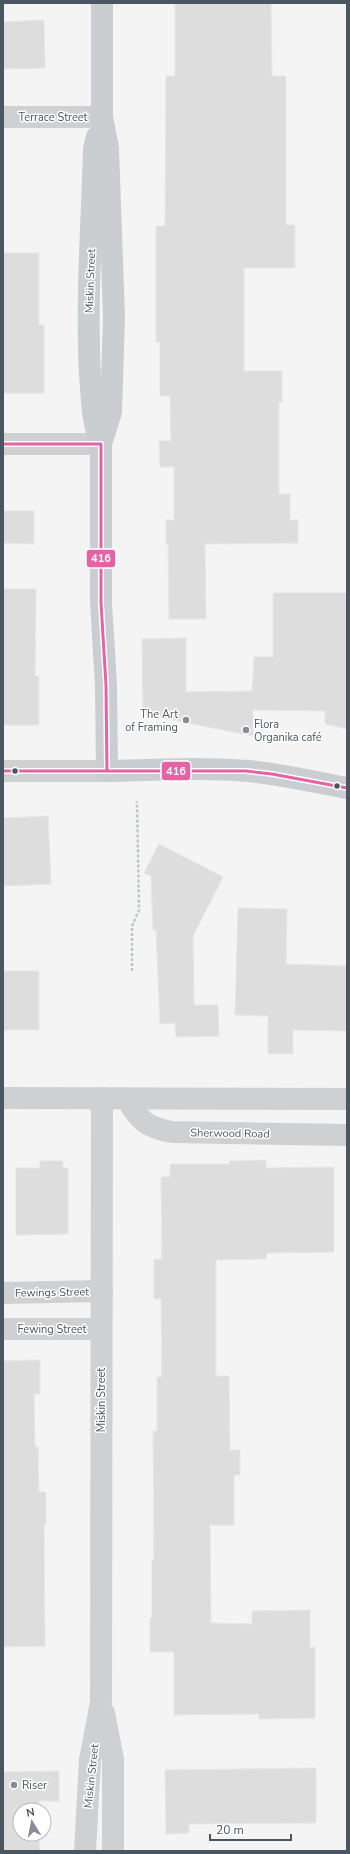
<svg xmlns="http://www.w3.org/2000/svg" width="350" height="1854" viewBox="0 0 350 1854" font-family="'Nunito Sans',sans-serif">
<style>
.building{fill:#ddddde;stroke:#e5e6e7}
.lines{fill:none;stroke-linecap:round;stroke-linejoin:round}
.path{stroke:#bcc7c4;stroke-width:2.5;stroke-dasharray:3 2;stroke-linecap:butt}
.minor{stroke:#ced0d2;stroke-width:22}
.major{stroke:#caced1;stroke-width:22}
.bus-1-casing{stroke:#fff;stroke-width:6}
.bus-1{stroke:#e463a4;stroke-width:3}
.poi-dot{fill:#868d94;stroke:#fff;stroke-width:1.5}
.bus-dot{fill:#4a5661;stroke:#fff;stroke-width:1.5}
.labels{text-anchor:middle;stroke-width:3;stroke-linejoin:round;paint-order:stroke}
.street-label{font-size:11px;fill:#4a5661;stroke:#fff}
.poi-label{font-size:11px;fill:#4a5661;stroke:#fff;text-anchor:start}
.line-badge{stroke:#fff;stroke-width:1.5}
.badge-label{font-size:11px;text-anchor:middle;font-weight:bold;fill:#fff}
</style>
<rect width="100%" height="100%" fill="#f4f4f4"/>
<g class="building">
<polygon points="175,3 271,3 272,76 286,76 286,225 295,225 295,268 244,268 244,371 282,371 282,402 279,402 279,494 290,494 290,520 298,520 298,543 205,544 206,619 169,619 168,544 166,544 166,520 174,520 174,467 160,467 159,441 171,441 170,396 160,396 160,342 156,342 156,226 165,226 166,76 175,76"/>
<polygon points="44,20 45,68 3,69 3,22"/>
<polygon points="3,253 39,253 39,325 44,325 44,393 3,393"/>
<polygon points="3,511 34,511 34,544 3,543"/>
<polygon points="3,589 36,589 35,676 39,676 39,725 3,725"/>
<polygon points="273,593 347,593 347,729 325,724 325,711 253,710 253,736 143,714 142,639 186,638 186,692 252,691 254,657 273,657"/>
<polygon points="48,816 51,884 3,886 3,818"/>
<polygon points="159,844 223,877 193,936 194,1005 218,1005 219,1036 176,1037 175,1023 160,1024 156,930 153,930 151,876 144,873"/>
<polygon points="238,908 287,909 286,964 347,966 347,1031 293,1030 293,1054 268,1054 268,1016 235,1015"/>
<rect x="3" y="971" width="36" height="59"/>
<polygon points="266,1160 266,1168 334,1167 334,1252 267,1253 266,1259 216,1260 216,1376 229,1376 230,1450 240,1450 240,1475 234,1475 234,1525 210,1525 211,1623 252,1624 252,1611 310,1610 310,1648 315,1647 315,1718 259,1719 259,1714 174,1715 174,1652 150,1652 150,1618 152,1618 152,1560 154,1560 153,1431 157,1431 157,1377 162,1377 161,1299 154,1299 154,1259 162,1259 161,1177 170,1177 170,1164 230,1164 230,1161"/>
<polygon points="40,1161 63,1161 63,1168 68,1168 68,1234 16,1235 16,1168 40,1168"/>
<polygon points="40,1360 40,1394 34,1394 35,1447 38,1447 39,1492 46,1492 46,1524 44,1524 45,1646 3,1647 3,1361"/>
<polygon points="316,1768 316,1823 189,1824 189,1833 166,1834 165,1770"/>
<polygon points="59,1771 59,1801 39,1801 39,1810 20,1810 20,1834 39,1834 40,1851 3,1851 3,1772"/>
</g>
<g class="lines">
<polyline class="path" points="132,971 132,926 139,910 137,801"/>
<g class="minor">
<polyline points="3,117 102,117"/>
<polyline points="3,444 101,444"/>
<polyline points="3,771 107,771"/>
<polyline points="3,1098 347,1099"/>
<path d="M127 1099C138 1120 148 1128 172 1132L347 1135"/>
<polyline points="3,1293 102,1291"/>
<polyline points="3,1329 101,1329"/>
<polyline points="104,1713 113,1759 113,1851"/>
<polyline points="85,1851 90,1760 101,1702 102,1098"/>
</g>
<g class="major">
<path d="M102 3V117L108 148 114 317 111 412 101 444V603L106 685 107 771C154 770 201 767 248 771 281 774 314 782 347 788"/>
<path d="M97 137 94 149C92 224 86 300 90 375 92 399 92 422 101 444"/>
</g>
<g class="bus-1-casing">
<g id="bus-1">
<polyline points="3,444 101,444 101,603 106,685 107,771"/>
<polyline points="3,771 246,771 272,774 347,788"/>
</g>
</g>
<use href="#bus-1" class="bus-1"/>
</g>
<g class="poi-dot">
<circle cx="186" cy="720" r="4"/>
<circle cx="246" cy="730" r="4"/>
<circle cx="14" cy="1785" r="4"/>
</g>
<g class="bus-dot">
<circle cx="15" cy="771" r="3.5"/>
<circle cx="337" cy="786" r="3.5"/>
</g>
<g class="labels">
<g class="street-label">
<text x="53" y="121">Terrace Street</text>
<text transform="translate(90 281) rotate(-88)" y="4">Miskin Street</text>
<text transform="translate(230 1133) rotate(1)" y="4">Sherwood Road</text>
<text transform="translate(52 1292) rotate(-1)" y="4">Fewings Street</text>
<text x="52" y="1333">Fewing Street</text>
<text transform="translate(101 1400) rotate(-90)" y="4">Miskin Street</text>
<text transform="translate(91 1776) rotate(-84)" y="4">Miskin Street</text>
</g>
<g class="poi-label">
<text x="178" y="718" text-anchor="end">The Art<tspan x="178" dy="13">of Framing</tspan></text>
<text x="254" y="728">Flora<tspan x="254" dy="13">Organika café</tspan></text>
<text x="22" y="1789">Riser</text>
</g>
</g>
<g class="line-badge">
<rect x="86" y="549" width="30" height="19" rx="4" fill="#e463a4"/>
<rect x="161" y="761" width="30" height="20" rx="4" fill="#e463a4"/>
</g>
<g class="badge-label">
<text x="101" y="562">416</text>
<text x="176" y="775">416</text>
</g>
<rect width="350" height="1854" fill="none" stroke="#4a5661" stroke-width="8"/>
<g transform="translate(32 1822) rotate(350)"><circle r="19" fill="#ffffff" stroke="#b7bbc0"/>
<path d="M0-3L7 15L0 10L-7 15Z" fill="#868d94"/>
<text y="-6" font-size="11" font-weight="bold" text-anchor="middle" fill="#4a5661">N</text>
</g>
<path d="M210 1834v6h81v-6" fill="none" stroke="#4a5661" stroke-width="2"/>
<text x="216" y="1834" font-size="12" fill="#4a5661" stroke="#ffffff" stroke-width="3" paint-order="stroke">20 m</text>
</svg>
